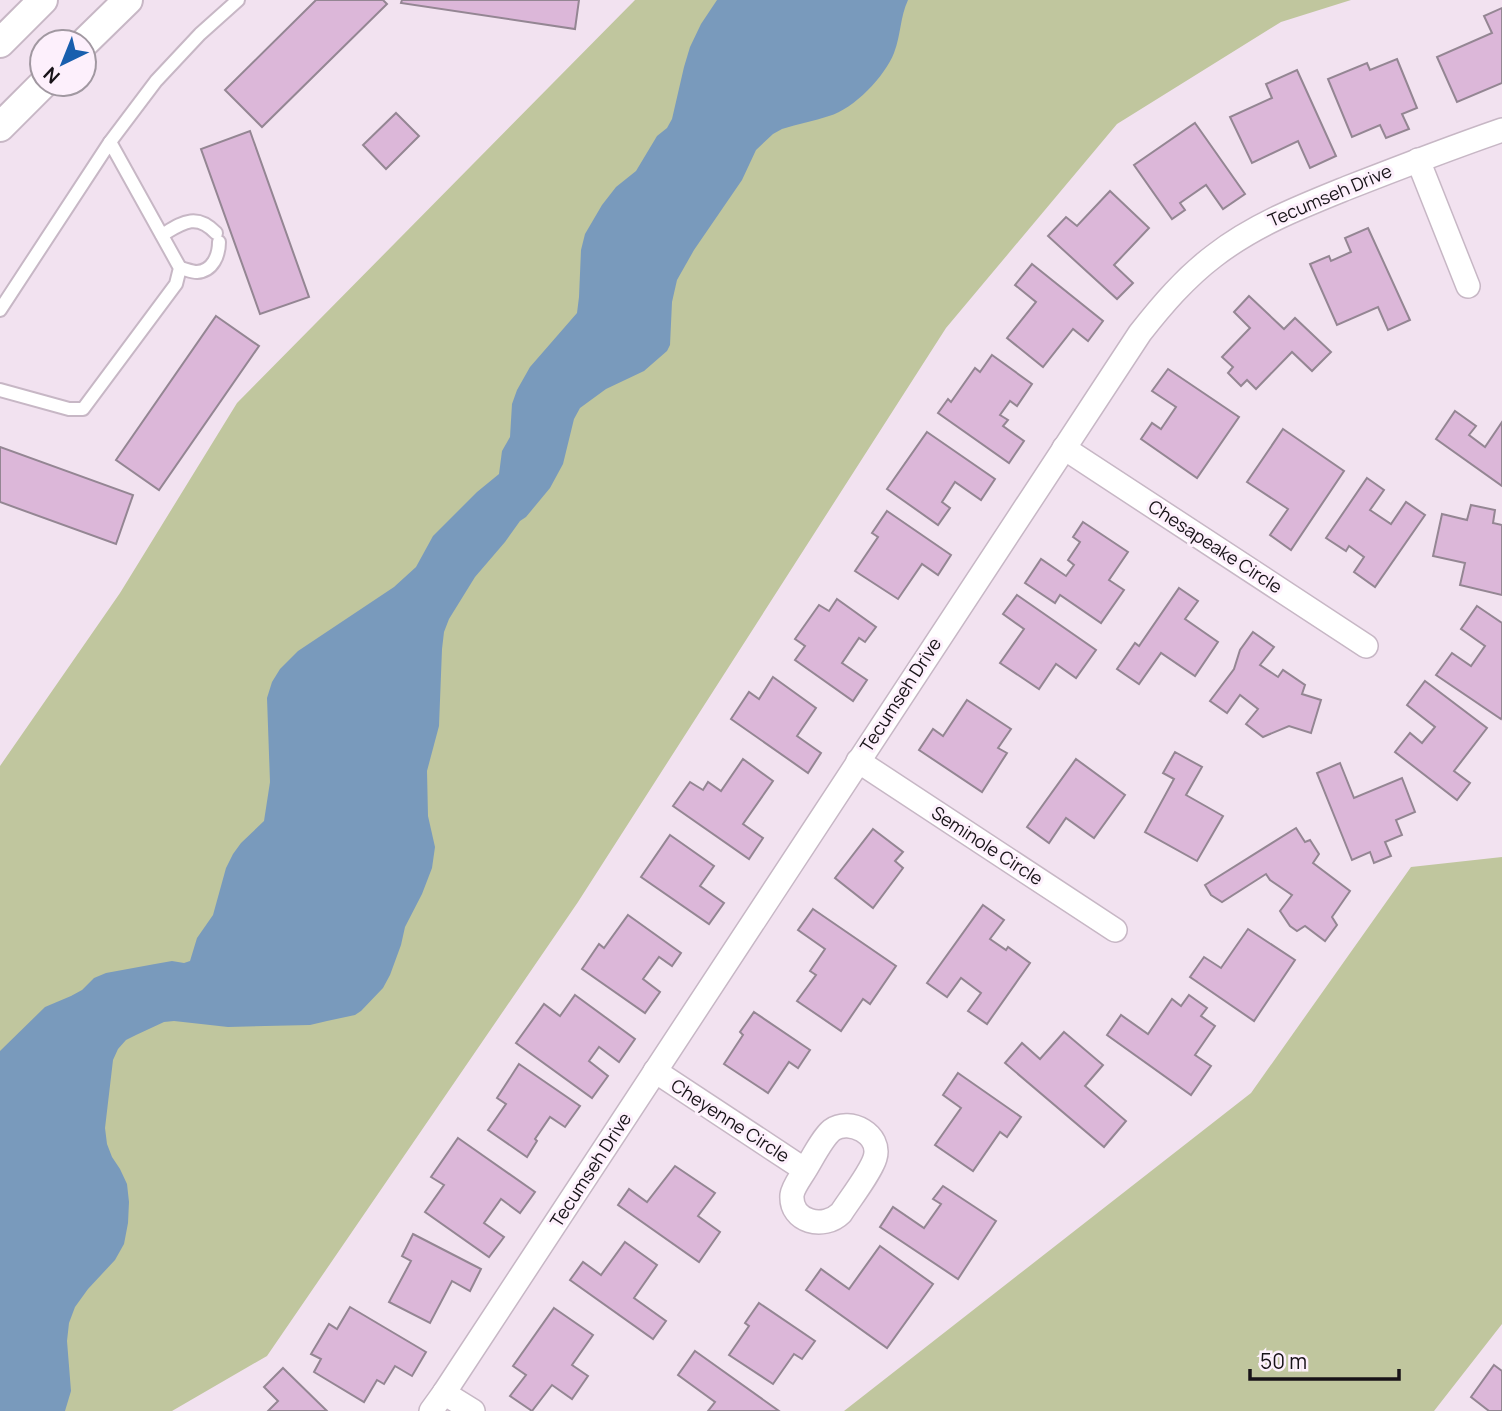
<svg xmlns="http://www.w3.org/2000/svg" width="1502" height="1411" viewBox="0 0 1502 1411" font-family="Manrope,sans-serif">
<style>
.green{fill:#c0c69e}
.water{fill:#799abc}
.building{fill:#dcb7d9;stroke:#948693;stroke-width:2}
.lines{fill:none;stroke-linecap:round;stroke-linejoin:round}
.service-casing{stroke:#c7b7c5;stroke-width:16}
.minor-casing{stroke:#c7b7c5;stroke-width:26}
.tertiary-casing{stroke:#c7b7c5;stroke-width:32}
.service{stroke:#fff;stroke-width:12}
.minor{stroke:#fff;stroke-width:23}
.tertiary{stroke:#fff;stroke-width:28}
.labels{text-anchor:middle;stroke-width:6;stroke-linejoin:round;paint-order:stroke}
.street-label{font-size:18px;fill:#181318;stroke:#fdf0fc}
</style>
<rect width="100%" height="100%" fill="#f2e2f0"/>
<g class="green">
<polygon points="635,0 1351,0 1281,22 1117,124 946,328 578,902 267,1356 172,1411 0,1411 0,766 120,593 237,403"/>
<polygon points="1502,857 1502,1324 1434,1411 844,1411 1251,1093 1411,867"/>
</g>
<path class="water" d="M717 0H908C900 17 901 35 894 53 885 76 854 109 829 116 814 121 798 124 782 129L773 134 756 150 742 180 694 250 677 280 672 302 670 345 667 351 644 371 606 389 580 408 574 419 563 464 550 488 526 517 520 521 505 542 475 577 449 619 444 632 442 649 439 726 427 771 428 816 435 847 432 868 422 894 405 927 401 945 390 975 383 988 361 1011 355 1015 327 1021 310 1025 228 1027 174 1021 164 1022 136 1035 126 1040 118 1049 113 1060 105 1128 107 1144 112 1157 120 1169 127 1184 129 1202 128 1223 124 1244 115 1260 88 1289 75 1307 69 1323 67 1341 71 1391 65 1411H0V1051L45 1007 71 996 82 990 94 978 106 973 155 964 172 961 184 963 190 961 197 938 213 915 226 868 233 854 241 843 264 821 270 782 267 698 272 682 280 669 298 651 394 587 416 567 433 536 477 492 499 474 502 451 510 437 512 404 517 390 530 367 577 313 579 297 581 250 585 234 602 205 616 187 636 171 657 136 667 128 672 119 684 67 690 47 701 24Z"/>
<g class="building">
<polygon points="316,0 383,0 387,4 262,127 225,90"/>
<polygon points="402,0 579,0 575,29 401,3"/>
<polygon points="1502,8 1502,83 1457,102 1437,57 1492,33 1484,16"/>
<polygon points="1397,59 1417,108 1402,114 1409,129 1386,138 1380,125 1352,137 1328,79 1367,63 1370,70"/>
<polygon points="1297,70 1336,156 1310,168 1298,141 1252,163 1230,117 1272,98 1266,84"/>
<polygon points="396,113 419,136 386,169 363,145"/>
<polygon points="1195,123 1245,194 1223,209 1206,185 1180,203 1185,210 1172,219 1134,165"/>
<polygon points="250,131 309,297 260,314 201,149"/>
<polygon points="1110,191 1149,228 1114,265 1133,283 1117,299 1048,236 1066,217 1077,226"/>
<polygon points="1368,228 1410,320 1388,330 1378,307 1337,325 1310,264 1329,256 1331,261 1351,252 1345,238"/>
<polygon points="1032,264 1103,321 1088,341 1073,329 1043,367 1007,338 1036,302 1015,285"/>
<polygon points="1249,296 1284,329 1295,318 1331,352 1312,371 1292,352 1256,389 1247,380 1241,386 1228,373 1233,367 1222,357 1250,328 1234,312"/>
<polygon points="216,316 259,346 159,490 116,460"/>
<polygon points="992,355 1032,384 1017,406 1010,401 1000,415 1008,420 1003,426 1024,441 1009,463 938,413 948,399 951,402 975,368 980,372"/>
<polygon points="1168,369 1239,417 1197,478 1141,439 1152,423 1161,429 1176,407 1152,391"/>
<polygon points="1455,411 1476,426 1469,435 1485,447 1502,422 1502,486 1436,439"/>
<polygon points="1283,429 1344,471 1291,550 1270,535 1288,509 1247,482"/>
<polygon points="927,432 995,479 981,500 955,482 942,502 950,508 938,525 887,489"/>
<polygon points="0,447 133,495 116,544 0,502"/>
<polygon points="1367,478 1384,490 1370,510 1391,524 1406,502 1425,515 1375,587 1354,572 1364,557 1349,546 1346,551 1326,538"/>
<polygon points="1471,505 1495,510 1493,523 1502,525 1502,595 1460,585 1465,563 1433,556 1442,514 1467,520"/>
<polygon points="887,511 951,555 938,575 922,564 898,599 855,571 878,537 872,533"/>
<polygon points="1083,522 1128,552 1109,580 1124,590 1101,623 1060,595 1055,603 1025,583 1041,559 1066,576 1074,565 1068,560 1080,542 1073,537"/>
<polygon points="1179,588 1198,601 1185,619 1218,642 1195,676 1161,653 1139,684 1117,669 1135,643 1139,646"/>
<polygon points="1017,595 1096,650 1076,678 1056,664 1039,689 1000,663 1024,629 1003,614"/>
<polygon points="837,599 876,627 865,642 859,638 842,663 867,680 853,701 795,660 805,646 795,639 819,605 829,611"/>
<polygon points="1477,606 1502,623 1502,717 1501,719 1436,675 1452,653 1471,666 1485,646 1461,629"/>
<polygon points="1253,632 1274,647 1260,665 1278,677 1283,670 1305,685 1302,694 1321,700 1311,733 1289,726 1263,737 1246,724 1258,709 1240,695 1227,713 1210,701 1234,669 1240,650"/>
<polygon points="773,677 816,708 797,736 821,753 808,773 731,719 749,692 759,699"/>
<polygon points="1425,681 1487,728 1454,771 1470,783 1457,800 1395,752 1410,733 1422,743 1435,727 1407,705"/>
<polygon points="967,700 1011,729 998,748 1007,753 982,792 919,750 933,729 943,736"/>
<polygon points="1175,752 1202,767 1186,795 1223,816 1197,861 1145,832 1174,779 1163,773"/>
<polygon points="743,759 773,781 743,824 763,838 749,859 673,806 690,782 703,790 708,782 721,791"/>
<polygon points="1076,759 1125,795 1094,838 1066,818 1049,843 1027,827"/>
<polygon points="1340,763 1354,798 1402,778 1415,812 1396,820 1402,835 1385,842 1391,856 1374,863 1370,852 1352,860 1317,773"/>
<polygon points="1296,828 1305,842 1310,840 1319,854 1313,863 1350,891 1332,917 1337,925 1325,941 1305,926 1297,931 1290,926 1280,911 1292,895 1270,880 1266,874 1222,902 1211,895 1205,885"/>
<polygon points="873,829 903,852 895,861 903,868 873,908 835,878"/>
<polygon points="670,835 714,866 700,886 724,903 709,924 641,877"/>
<polygon points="983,905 1004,920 990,939 1006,950 1008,947 1030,963 987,1024 968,1011 981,993 961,978 947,997 927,983"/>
<polygon points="813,909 896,966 870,1004 863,999 841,1031 797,1001 816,975 810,971 825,949 798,930"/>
<polygon points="628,915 681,953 672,966 659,957 643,979 660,992 645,1013 582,969 599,944 604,948"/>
<polygon points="1248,929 1295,960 1254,1021 1190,977 1204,957 1221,968"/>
<polygon points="575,995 635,1039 619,1062 599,1047 589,1061 608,1076 592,1098 516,1043 544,1004 560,1016"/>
<polygon points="1189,995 1207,1008 1201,1016 1215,1026 1195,1055 1211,1066 1191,1095 1107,1035 1121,1015 1148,1034 1172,999 1181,1006"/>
<polygon points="754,1012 810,1050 798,1068 789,1062 768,1093 724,1064 743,1035 740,1032"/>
<polygon points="1064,1032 1103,1065 1085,1086 1126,1121 1104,1147 1005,1063 1022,1043 1040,1059"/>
<polygon points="519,1064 580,1106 565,1127 550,1117 535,1139 537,1141 527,1157 488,1130 506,1104 497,1098"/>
<polygon points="958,1073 1021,1117 1007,1137 1000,1132 973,1171 935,1145 961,1108 943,1095"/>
<polygon points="458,1138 535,1192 520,1213 501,1199 484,1223 504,1237 489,1257 425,1212 444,1185 431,1177"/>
<polygon points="675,1166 715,1193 698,1216 720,1232 699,1262 618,1205 629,1189 647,1202"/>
<polygon points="943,1186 996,1221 958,1279 880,1227 893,1207 924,1228 941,1204 933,1199"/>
<polygon points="413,1234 481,1269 470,1291 452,1281 430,1323 389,1302 411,1261 402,1256"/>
<polygon points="625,1242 657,1265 634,1298 666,1321 653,1339 570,1280 583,1262 601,1275"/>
<polygon points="880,1246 933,1284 887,1348 806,1290 821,1269 849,1289"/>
<polygon points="759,1303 815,1341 802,1359 794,1354 773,1384 729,1355 749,1326 745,1323"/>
<polygon points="350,1307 426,1352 412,1376 395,1366 384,1384 377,1380 364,1402 314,1372 321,1359 311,1354 329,1324 337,1329"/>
<polygon points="554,1308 593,1335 572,1365 588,1376 572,1399 552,1385 532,1411 510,1396 526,1375 513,1366"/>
<polygon points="695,1351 779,1411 708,1411 715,1402 678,1375"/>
<polygon points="1494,1365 1502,1371 1502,1411 1489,1411 1471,1397"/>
<polygon points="283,1368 327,1411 268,1411 278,1401 264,1387"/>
</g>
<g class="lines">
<g class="service-casing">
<g id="service">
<polyline points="110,142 156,81 200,34 238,0"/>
<path d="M162 235C182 223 196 212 216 233"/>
<path d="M180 268C185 269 192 272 197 272 213 271 219 255 219 242"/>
<polyline points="0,310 110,142 180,268 176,284 83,409 69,409 0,390"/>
</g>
</g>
<g class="minor-casing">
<g id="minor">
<polyline points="1418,160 1468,286"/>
<polyline points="1064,448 1366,646"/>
<polyline points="858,761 1115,930"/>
<path d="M655 1071 805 1170C812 1159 822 1138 832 1130 850 1117 882 1135 875 1158 871 1172 850 1199 841 1213 824 1230 790 1222 792 1195 793 1187 801 1177 805 1170"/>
<polyline points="444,1393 473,1411"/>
<path d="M431 1411 444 1393 1140 333C1162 305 1185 278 1214 256 1254 225 1300 207 1347 188 1398 168 1450 148 1502 130"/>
</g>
</g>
<g class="tertiary-casing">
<g id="tertiary">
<polyline points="0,43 43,0"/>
<polyline points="84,43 128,0"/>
<polyline points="0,127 43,84"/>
</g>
</g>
<use href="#service" class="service"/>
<use href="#minor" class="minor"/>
<use href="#tertiary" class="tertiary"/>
</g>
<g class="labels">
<g class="street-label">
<text transform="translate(1330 196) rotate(-23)" y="6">Tecumseh Drive</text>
<text transform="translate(1215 547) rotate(33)" y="6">Chesapeake Circle</text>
<text transform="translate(901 695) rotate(-57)" y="6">Tecumseh Drive</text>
<text transform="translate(987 846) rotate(33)" y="6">Seminole Circle</text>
<text transform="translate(730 1121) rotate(33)" y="6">Cheyenne Circle</text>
<text transform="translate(591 1170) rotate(-57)" y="6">Tecumseh Drive</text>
</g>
</g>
<g transform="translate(63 63) rotate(223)"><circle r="33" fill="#fdf0fc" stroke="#a198a1" stroke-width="2"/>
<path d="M0-5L12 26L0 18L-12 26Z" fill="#185fae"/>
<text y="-10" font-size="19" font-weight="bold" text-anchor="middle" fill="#181318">N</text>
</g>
<path d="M1250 1369v10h149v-10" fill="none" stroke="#181318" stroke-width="3.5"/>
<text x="1260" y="1369" font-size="21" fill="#181318" stroke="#fdf0fc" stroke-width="5" paint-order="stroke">50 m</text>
</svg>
